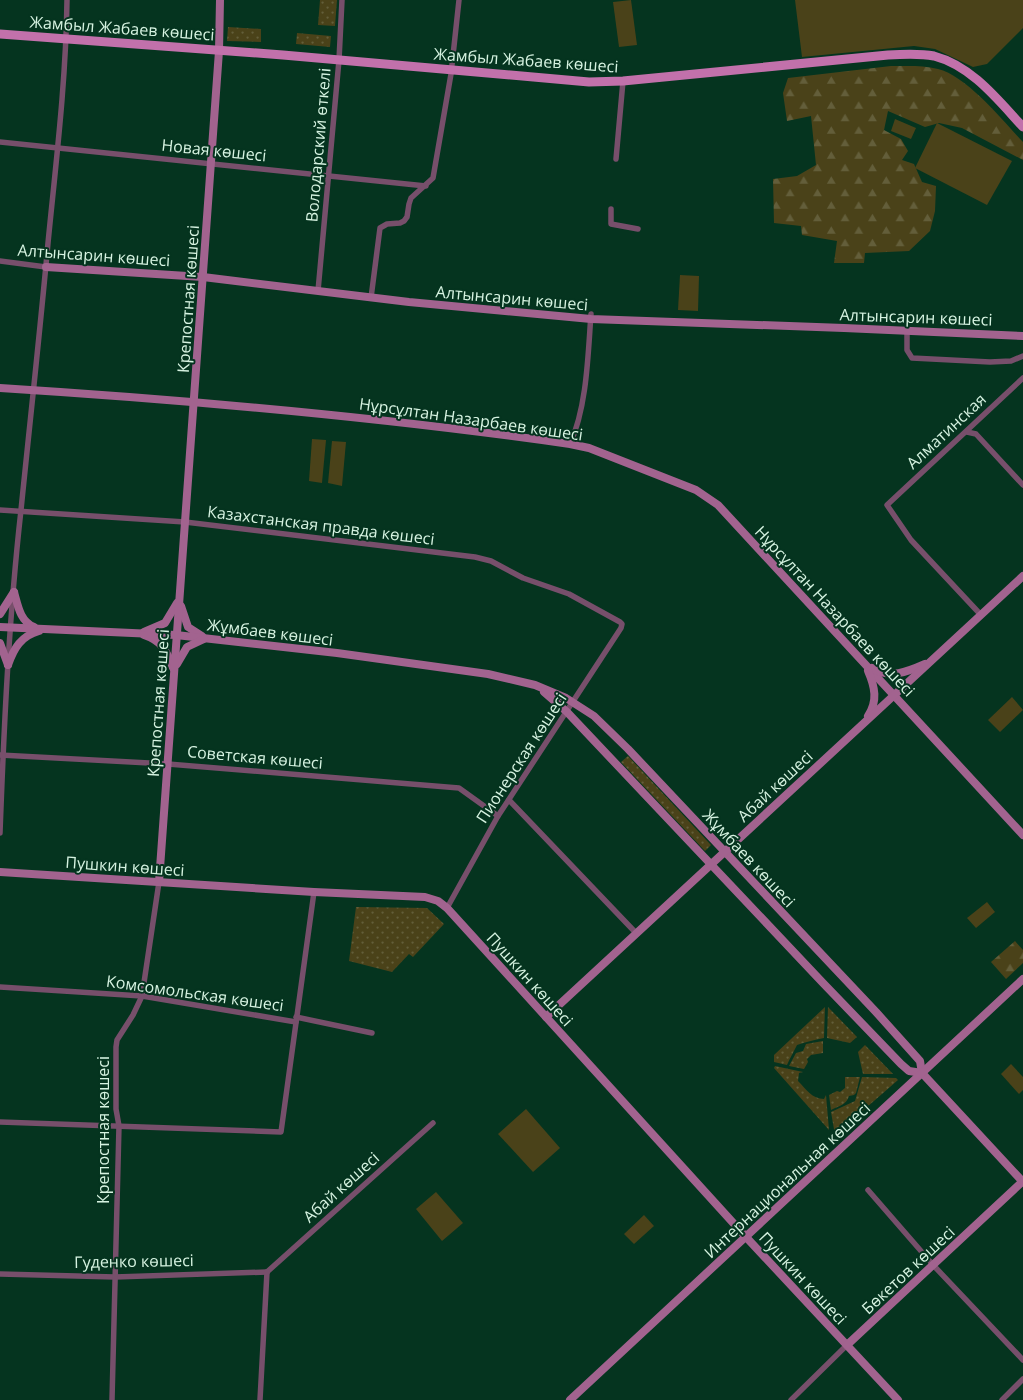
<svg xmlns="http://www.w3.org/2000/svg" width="1023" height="1400" viewBox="0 0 1023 1400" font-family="'Open Sans',sans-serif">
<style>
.grass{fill:url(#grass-dots)}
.forest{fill:url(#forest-firs)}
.garden{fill:#4a4219}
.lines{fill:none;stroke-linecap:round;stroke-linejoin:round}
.street{stroke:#774f6b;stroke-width:5.5}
.secondary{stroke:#a2638f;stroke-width:8}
.primary{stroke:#c271ab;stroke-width:9}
.labels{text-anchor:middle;stroke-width:4;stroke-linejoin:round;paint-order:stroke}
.street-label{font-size:16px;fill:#d6f3e1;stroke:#05341f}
</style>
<defs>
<pattern id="grass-dots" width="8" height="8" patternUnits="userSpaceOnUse" patternTransform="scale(1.25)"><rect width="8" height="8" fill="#4a4219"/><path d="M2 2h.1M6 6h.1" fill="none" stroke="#635e3a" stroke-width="1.8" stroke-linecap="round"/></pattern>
<pattern id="forest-firs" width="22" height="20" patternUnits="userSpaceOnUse" patternTransform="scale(1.25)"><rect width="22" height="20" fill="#4a4219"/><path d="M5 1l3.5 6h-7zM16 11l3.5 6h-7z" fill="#635e3a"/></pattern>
</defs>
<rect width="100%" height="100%" fill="#05341f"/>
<g class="grass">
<polygon points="320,0 337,0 335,26 318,25"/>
<polygon points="228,27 261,29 261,42 227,41"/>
<polygon points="297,33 331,36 330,47 296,44"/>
<polygon points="628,756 711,845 705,851 621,762"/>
<polygon points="356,907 427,908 444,924 413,957 409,954 392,972 349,961"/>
<path d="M825 1007 824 1038C814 1040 805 1042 797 1045 794 1051 790 1058 787 1065L774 1062V1055Z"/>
<polygon points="828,1007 857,1037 850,1043 827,1038"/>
<polygon points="823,1041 823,1053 811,1055 807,1059 808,1062 804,1069 789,1066 796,1053 803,1051 806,1044"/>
<polygon points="865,1045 893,1074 863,1074 858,1052"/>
<path d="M775 1066 803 1072 799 1073 798 1081C806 1089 812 1099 824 1099L826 1095 829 1130 774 1068Z"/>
<path d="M845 1077H860L856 1093 854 1095 849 1096C846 1105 841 1105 831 1110L829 1095 837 1091 840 1092 845 1088Z"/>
<polygon points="862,1077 896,1078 898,1080 835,1135 831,1112 855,1101"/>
</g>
<g class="forest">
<path d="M891 66C907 66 923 65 938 69 967 76 1003 121 1023 142V160L962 128 939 123 925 127 888 111 884 130 901 139 908 151 902 160 914 164 922 182 936 186 935 211 930 231 909 251 865 253 864 263H834L837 241 802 235 801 226 774 223 773 179 797 176 816 165 811 116 787 121 783 93 788 78Z"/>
<polygon points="1015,941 1023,950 1023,963 1006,979 991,962"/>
</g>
<g class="garden">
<polygon points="631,0 637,45 619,47 613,2"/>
<polygon points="795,0 1023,0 1023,28 987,64 973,67 935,49 914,46 802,57"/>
<polygon points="895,119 916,128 911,139 891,131"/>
<polygon points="937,123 1012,161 987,205 915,168"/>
<polygon points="680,275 699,276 698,311 678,310"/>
<polygon points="312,439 326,440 322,483 309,481"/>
<polygon points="332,441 346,442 342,486 328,483"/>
<polygon points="1012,697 1023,710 1000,732 988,720"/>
<polygon points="987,902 995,912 976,928 967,918"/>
<polygon points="1011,1064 1023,1077 1023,1090 1019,1094 1001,1074"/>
<polygon points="526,1109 560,1148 533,1172 498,1134"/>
<polygon points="436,1192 463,1223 442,1241 416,1209"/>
<polygon points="644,1215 654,1226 634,1244 624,1234"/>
</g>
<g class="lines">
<g class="street">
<polyline points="0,142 426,186"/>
<polyline points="616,159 623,81"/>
<polyline points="611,209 611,224 638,229"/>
<polyline points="0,261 46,267"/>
<polyline points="318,291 339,60 342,0"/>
<polyline points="371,298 380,228 387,224 400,223 404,221 407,217 409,204 411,198 433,178 451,74 459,0"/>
<polyline points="907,331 907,350 912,358 990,362 1011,361 1023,356"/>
<polyline points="967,432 976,434 1023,485"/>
<path d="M570 444C587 407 588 354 591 314"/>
<polyline points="0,510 185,522 475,557 491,561 523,578 569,594 620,622 622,624 621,628 498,816 447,908"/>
<polyline points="981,615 911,540 887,505 1023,378"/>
<polyline points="0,755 168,764 459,788 498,816"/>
<polyline points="509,800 636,933"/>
<path d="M0 833C4 725 9 617 21 510 30 421 40 332 48 243 56 162 66 81 67 0"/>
<polyline points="0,987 142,996 296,1022"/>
<polyline points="296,1017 372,1033"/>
<polyline points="0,1122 281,1132 314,892"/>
<polyline points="868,1190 934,1266 1023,1360"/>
<polyline points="267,1272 433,1123"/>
<polyline points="0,1274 115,1277 267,1272"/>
<polyline points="112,1400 119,1126 116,1109 116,1047 117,1040 133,1015 142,996 159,882"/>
<polyline points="260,1400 267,1272"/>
<polyline points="791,1400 847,1345"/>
<polyline points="1002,1400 1023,1379"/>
</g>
<g class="secondary">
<polyline points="46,267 203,277 409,302 591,319 844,328 1023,336"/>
<path d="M0 388C191 400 381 417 570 444L589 448 696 490 718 505 1023 835"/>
<path d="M14 592C18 606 20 621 34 627"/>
<polyline points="181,606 188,627 202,636"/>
<polyline points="0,614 14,592"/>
<polyline points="0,627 176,635 337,653 488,674 535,685 566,698 594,716 628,749 876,1012 920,1061 922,1073 1023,1182"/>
<polyline points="144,632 165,623 177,603"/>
<path d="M144 635C162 641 167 651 173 668"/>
<polyline points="0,643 8,665"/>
<polyline points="177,664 187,647 204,639"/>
<path d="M8 665C14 648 21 636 39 631"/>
<path d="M872 668C890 679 907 672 925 664"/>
<path d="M868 671C875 687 878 701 868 716"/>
<polyline points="544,692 567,712 823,983 901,1064 909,1071 922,1073"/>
<polyline points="0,872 314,892 425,897 438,901 447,908 746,1237 898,1400"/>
<polyline points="159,882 219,51 220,0"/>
<polyline points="546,1017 1023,576"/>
<polyline points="847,1345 1023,1181"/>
<polyline points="570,1400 1023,979"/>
</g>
<path class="primary" d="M0 34 283 55 589 82 623 81 888 55C903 54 919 53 934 56 972 66 998 100 1023 127"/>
</g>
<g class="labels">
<g class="street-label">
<text transform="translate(122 28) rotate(4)" y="6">Жамбыл Жабаев көшесі</text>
<text transform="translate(526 60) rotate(4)" y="6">Жамбыл Жабаев көшесі</text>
<text transform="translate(318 145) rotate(-85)" y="6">Володарский өткелі</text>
<text transform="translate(214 150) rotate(6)" y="6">Новая көшесі</text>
<text transform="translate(94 255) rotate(4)" y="6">Алтынсарин көшесі</text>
<text transform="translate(512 298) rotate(5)" y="6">Алтынсарин көшесі</text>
<text transform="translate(188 299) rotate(-86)" y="6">Крепостная көшесі</text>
<text transform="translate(916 317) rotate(2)" y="6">Алтынсарин көшесі</text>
<text transform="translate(471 419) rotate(8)" y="6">Нұрсұлтан Назарбаев көшесі</text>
<text transform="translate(946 431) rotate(-43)" y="6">Алматинская</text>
<text transform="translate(321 525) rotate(7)" y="6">Казахстанская правда көшесі</text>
<text transform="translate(835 611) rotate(47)" y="6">Нұрсұлтан Назарбаев көшесі</text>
<text transform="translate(270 632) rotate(7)" y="6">Жұмбаев көшесі</text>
<text transform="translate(158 703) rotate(-86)" y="6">Крепостная көшесі</text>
<text transform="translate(255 757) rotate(5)" y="6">Советская көшесі</text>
<text transform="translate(521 758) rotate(-57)" y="6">Пионерская көшесі</text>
<text transform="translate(775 786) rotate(-43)" y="6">Абай көшесі</text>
<text transform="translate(749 858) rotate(47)" y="6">Жұмбаев көшесі</text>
<text transform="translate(125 866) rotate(4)" y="6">Пушкин көшесі</text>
<text transform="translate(530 979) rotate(48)" y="6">Пушкин көшесі</text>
<text transform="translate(195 993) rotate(8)" y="6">Комсомольская көшесі</text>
<text transform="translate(103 1130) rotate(-90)" y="6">Крепостная көшесі</text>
<text transform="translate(787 1180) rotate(-43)" y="6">Интернациональная көшесі</text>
<text transform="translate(341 1187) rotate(-42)" y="6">Абай көшесі</text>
<text transform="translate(134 1261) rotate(-1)" y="6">Гуденко көшесі</text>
<text transform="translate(908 1270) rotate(-43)" y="6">Бөкетов көшесі</text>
<text transform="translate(803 1278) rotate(47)" y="6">Пушкин көшесі</text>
</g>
</g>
</svg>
